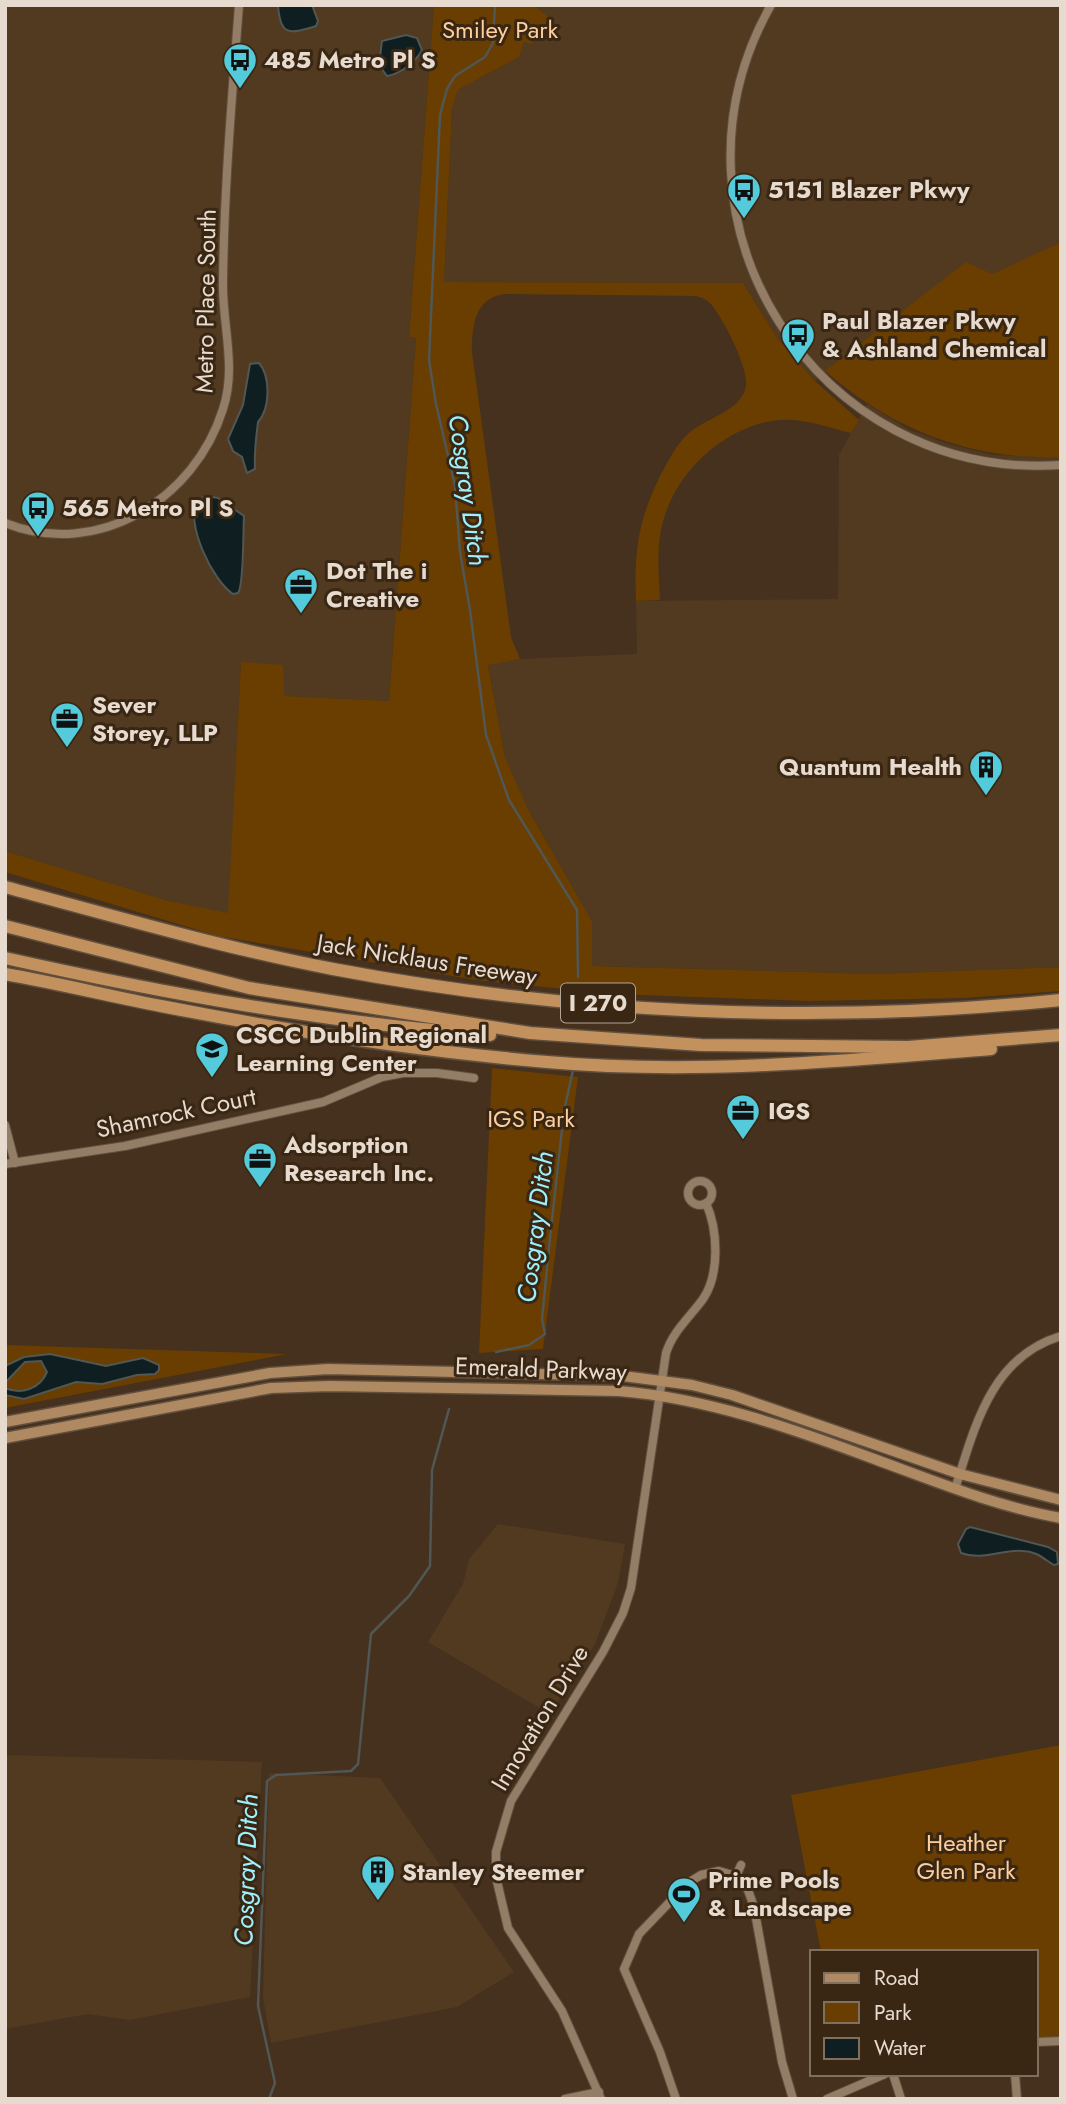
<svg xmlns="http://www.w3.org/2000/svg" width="1066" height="2104" viewBox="0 0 1066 2104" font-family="Jost,sans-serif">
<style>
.built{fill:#523a20}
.green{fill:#693e00}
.water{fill:#0f1e20;stroke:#505754;stroke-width:2}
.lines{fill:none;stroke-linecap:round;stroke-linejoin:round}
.stream{stroke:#505754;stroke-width:2.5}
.minor-casing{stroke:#604f3e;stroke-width:10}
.major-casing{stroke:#604f3e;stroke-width:13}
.highway-casing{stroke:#604f3e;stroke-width:15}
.minor{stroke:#937d66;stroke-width:8}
.major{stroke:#af8961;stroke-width:10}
.highway{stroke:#c2915d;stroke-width:12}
.labels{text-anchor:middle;stroke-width:6;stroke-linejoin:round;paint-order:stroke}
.shield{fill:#3a2713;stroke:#b3a597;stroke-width:2}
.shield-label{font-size:23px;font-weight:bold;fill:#e7dbcf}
.park-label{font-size:24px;fill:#fdce9e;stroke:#3a2713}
.poi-label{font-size:24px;font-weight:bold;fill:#e7dbcf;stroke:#3a2713;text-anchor:start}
.street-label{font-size:24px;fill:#e7dbcf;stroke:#3a2713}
.water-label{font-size:26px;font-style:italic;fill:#9ef0fd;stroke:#3a2713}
</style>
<rect width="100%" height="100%" fill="#45311d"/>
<g class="built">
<polygon points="5,5 434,5 409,337 416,338 389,701 283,696 241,662 229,914 169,901 5,851"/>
<polygon points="534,5 1061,5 1061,242 992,274 825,371 815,381 777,338 743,283 444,282 452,109 458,90 519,57 524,42 550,18"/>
<polygon points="867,404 910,430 948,444 993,455 1061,457 1061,967 875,974 592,966 592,921 529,811 505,757 488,664 520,659 637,654 636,601 838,599 839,455"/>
<polygon points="498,1524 625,1544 618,1583 595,1644 550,1714 428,1642 463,1584 469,1559"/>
<polygon points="5,1755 262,1762 250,1997 129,2020 88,2014 5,2029"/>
<polygon points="269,1773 380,1778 514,1972 457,2007 271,2043 263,1998"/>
</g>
<g class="green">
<path d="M434 5H534L550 18 531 44 524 42 519 57 458 90 452 109 444 282 743 283 777 338 815 381 859 420 851 433C828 427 802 418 778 420 720 427 668 479 660 536 657 557 659 579 660 600L636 601C634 551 638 521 660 476 668 462 674 448 686 436 702 418 741 413 746 386 749 368 722 316 710 303 706 299 702 298 696 296L504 294C474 299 472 326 472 352L511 637 520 659 488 665 505 757 529 811 592 921V966L875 974 1061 967V991L962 998 809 1001 614 994 476 980 218 936 5 872V851L169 901 228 913 241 662 283 665 284 696 389 701 416 338 409 337Z"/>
<path d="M1061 242V457C970 460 893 430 825 371L966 262 992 274Z"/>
<polygon points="492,1068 578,1077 543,1349 479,1353"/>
<polygon points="5,1345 287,1354 5,1408"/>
<polygon points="1061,1745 1061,2041 1036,2042 1036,1952 821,1952 791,1795"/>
</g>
<g class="water">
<path d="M278 5H312L318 21 316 26C288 35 280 35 278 5Z"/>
<path d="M406 35 417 38 422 50C416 62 400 74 387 76L379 65 382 41Z"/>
<path d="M259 363C271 377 270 409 258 422 256 438 254 452 255 469L247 473 242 457 233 451 228 439 243 405 250 364Z"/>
<path d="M206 496 218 498 244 516C243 530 244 586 238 593L233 594C212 580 185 523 197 500Z"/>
<path d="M50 1354 106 1366 143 1358 159 1365V1370L155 1374 137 1375 102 1384 76 1382 24 1399 5 1395V1388C21 1395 40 1389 47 1372L41 1361 25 1362 5 1383V1366L24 1357Z"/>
<path d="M970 1527 1048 1547 1057 1552 1058 1564 1054 1565C1044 1559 1036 1551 1023 1551 1003 1549 982 1561 961 1553L958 1544 966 1529Z"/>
</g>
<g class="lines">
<g class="stream">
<polyline points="495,5 493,43 485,57 455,76 447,89 440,115 429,360 436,404 455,486 460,552 470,610 486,735 509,800 577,910 578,977"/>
<polyline points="496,1352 529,1345 545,1334 542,1319 550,1238 564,1111 573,1070"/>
<polyline points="269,2099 275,2083 258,2006 267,1781 276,1775 351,1771 358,1764 371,1634 409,1596 430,1566 432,1470 449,1409"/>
</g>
<g class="minor-casing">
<g id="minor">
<path d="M771 5C650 219 816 482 1061 465"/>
<path d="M5 523C98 560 195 499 223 409 237 367 222 324 223 282 224 190 232 97 239 5"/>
<polyline points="5,1125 15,1163"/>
<polyline points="5,1164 125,1146 323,1102 382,1077 403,1073 437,1073 474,1078"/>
<circle cx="700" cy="1193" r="12"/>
<path d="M955 1489C975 1426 991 1357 1061 1336"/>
<polyline points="736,1876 748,1890 754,1907 782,2062 793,2099"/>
<polyline points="736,1876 741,1865"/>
<polyline points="1036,2042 1061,2041"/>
<polyline points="893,2074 901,2099"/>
<polyline points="1015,2074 1017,2099"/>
<polyline points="565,2099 599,2092"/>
<path d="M601 2099 562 2011 508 1928 496 1877V1852L511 1801 603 1652 623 1613 631 1588 666 1353C673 1331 690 1317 703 1299 720 1274 718 1230 706 1203"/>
<polyline points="676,2099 660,2052 624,1969 639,1934 688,1883 701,1875 719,1871 736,1876"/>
<polyline points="827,2099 885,2074"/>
</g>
</g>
<g class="major-casing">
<g id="major">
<polyline points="5,1422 270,1373 328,1369 623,1376 692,1385 732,1395 960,1474 1061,1500"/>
<path d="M5 1438 271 1388 329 1386 619 1391C707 1398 794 1429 877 1460 937 1482 998 1507 1061 1518"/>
</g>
</g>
<g class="highway-casing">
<g id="highway">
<path d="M5 887C114 916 223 948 333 969 571 1014 820 1025 1061 1000"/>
<polyline points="5,926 249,988 530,1033 701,1045 908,1047 1061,1035"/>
<path d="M5 958C166 994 327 1023 490 1035"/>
<path d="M5 974C57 983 109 996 161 1006 288 1031 418 1051 547 1062 694 1075 844 1061 991 1049"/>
</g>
</g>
<use href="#minor" class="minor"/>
<use href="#major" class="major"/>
<use href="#highway" class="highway"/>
</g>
<defs>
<g id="bus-pin" transform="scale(1.75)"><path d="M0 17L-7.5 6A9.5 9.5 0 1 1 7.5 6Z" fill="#53cbdb" stroke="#3a2713"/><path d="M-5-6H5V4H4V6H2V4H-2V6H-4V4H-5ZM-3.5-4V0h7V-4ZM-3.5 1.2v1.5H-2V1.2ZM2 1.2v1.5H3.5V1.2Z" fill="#111"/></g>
<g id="office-pin" transform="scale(1.75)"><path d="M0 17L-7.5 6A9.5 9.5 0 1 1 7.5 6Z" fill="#53cbdb" stroke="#3a2713"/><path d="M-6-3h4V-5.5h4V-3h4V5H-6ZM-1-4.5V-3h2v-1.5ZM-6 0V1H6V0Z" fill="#111"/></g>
<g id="building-pin" transform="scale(1.75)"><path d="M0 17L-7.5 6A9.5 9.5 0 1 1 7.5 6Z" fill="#53cbdb" stroke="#3a2713"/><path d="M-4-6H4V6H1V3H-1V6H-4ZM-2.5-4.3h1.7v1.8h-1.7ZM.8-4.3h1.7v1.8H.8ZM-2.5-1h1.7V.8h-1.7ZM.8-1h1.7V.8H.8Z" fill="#111"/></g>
<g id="university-pin" transform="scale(1.75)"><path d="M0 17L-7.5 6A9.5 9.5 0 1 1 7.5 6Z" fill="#53cbdb" stroke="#3a2713"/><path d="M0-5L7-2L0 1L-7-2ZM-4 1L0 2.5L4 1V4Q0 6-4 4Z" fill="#111"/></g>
<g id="stadium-pin" transform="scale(1.75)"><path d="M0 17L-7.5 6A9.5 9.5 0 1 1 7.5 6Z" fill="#53cbdb" stroke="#3a2713"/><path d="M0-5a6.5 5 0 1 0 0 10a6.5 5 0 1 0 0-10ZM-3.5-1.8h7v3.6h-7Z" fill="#111"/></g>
</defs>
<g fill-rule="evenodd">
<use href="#bus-pin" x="240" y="60"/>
<use href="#bus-pin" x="744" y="190"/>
<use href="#bus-pin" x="798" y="335"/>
<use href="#bus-pin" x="38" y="508"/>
<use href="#office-pin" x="301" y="585"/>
<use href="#office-pin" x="67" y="719"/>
<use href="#building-pin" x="986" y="767"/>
<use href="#university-pin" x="212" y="1049"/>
<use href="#office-pin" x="743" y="1111"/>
<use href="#office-pin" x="260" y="1159"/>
<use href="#building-pin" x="378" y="1872"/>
<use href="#stadium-pin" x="684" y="1894"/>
</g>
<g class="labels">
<rect class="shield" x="561" y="983.5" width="74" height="39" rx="5"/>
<g class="shield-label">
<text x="598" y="1011">I 270</text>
</g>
<g class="park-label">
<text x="500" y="38">Smiley Park</text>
<text x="531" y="1127">IGS Park</text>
<text x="966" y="1851">Heather<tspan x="966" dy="28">Glen Park</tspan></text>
</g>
<g class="poi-label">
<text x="264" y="68">485 Metro Pl S</text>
<text x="768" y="198">5151 Blazer Pkwy</text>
<text x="822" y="329">Paul Blazer Pkwy<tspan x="822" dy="28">&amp; Ashland Chemical</tspan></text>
<text x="62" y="516">565 Metro Pl S</text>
<text x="326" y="579">Dot The i<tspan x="326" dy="28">Creative</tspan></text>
<text x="92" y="713">Sever<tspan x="92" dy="28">Storey, LLP</tspan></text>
<text x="962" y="775" text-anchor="end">Quantum Health</text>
<text x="236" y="1043">CSCC Dublin Regional<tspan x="236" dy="28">Learning Center</tspan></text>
<text x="768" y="1119">IGS</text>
<text x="284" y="1153">Adsorption<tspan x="284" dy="28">Research Inc.</tspan></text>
<text x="402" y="1880">Stanley Steemer</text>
<text x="708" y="1888">Prime Pools<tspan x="708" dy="28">&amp; Landscape</tspan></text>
</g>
<g class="street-label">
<text transform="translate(206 301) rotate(-89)" y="8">Metro Place South</text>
<text transform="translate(427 960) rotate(9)" y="8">Jack Nicklaus Freeway</text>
<text transform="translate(176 1113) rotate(-12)" y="8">Shamrock Court</text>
<text transform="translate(541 1369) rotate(2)" y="8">Emerald Parkway</text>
<text transform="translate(540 1718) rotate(-59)" y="8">Innovation Drive</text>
</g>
<g class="water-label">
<text transform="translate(468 490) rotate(82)" y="9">Cosgray Ditch</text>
<text transform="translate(535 1227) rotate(-83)" y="9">Cosgray Ditch</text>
<text transform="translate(246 1870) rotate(-88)" y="9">Cosgray Ditch</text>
</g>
</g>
<rect width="1066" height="2104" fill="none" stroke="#e7dbcf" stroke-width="14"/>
<rect x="810" y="1950" width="228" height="126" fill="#3a2713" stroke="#7f6f5e" stroke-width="2"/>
<rect x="824" y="1973" width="35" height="10" fill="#af8961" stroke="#7f6f5e" stroke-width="2"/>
<text x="874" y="1985" font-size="21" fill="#e7dbcf">Road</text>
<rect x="824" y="2002" width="35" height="21" fill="#693e00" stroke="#7f6f5e" stroke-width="2"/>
<text x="874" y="2020" font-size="21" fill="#e7dbcf">Park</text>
<rect x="824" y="2038" width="35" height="21" fill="#0f1e20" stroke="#7f6f5e" stroke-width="2"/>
<text x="874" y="2055" font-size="21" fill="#e7dbcf">Water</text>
</svg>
